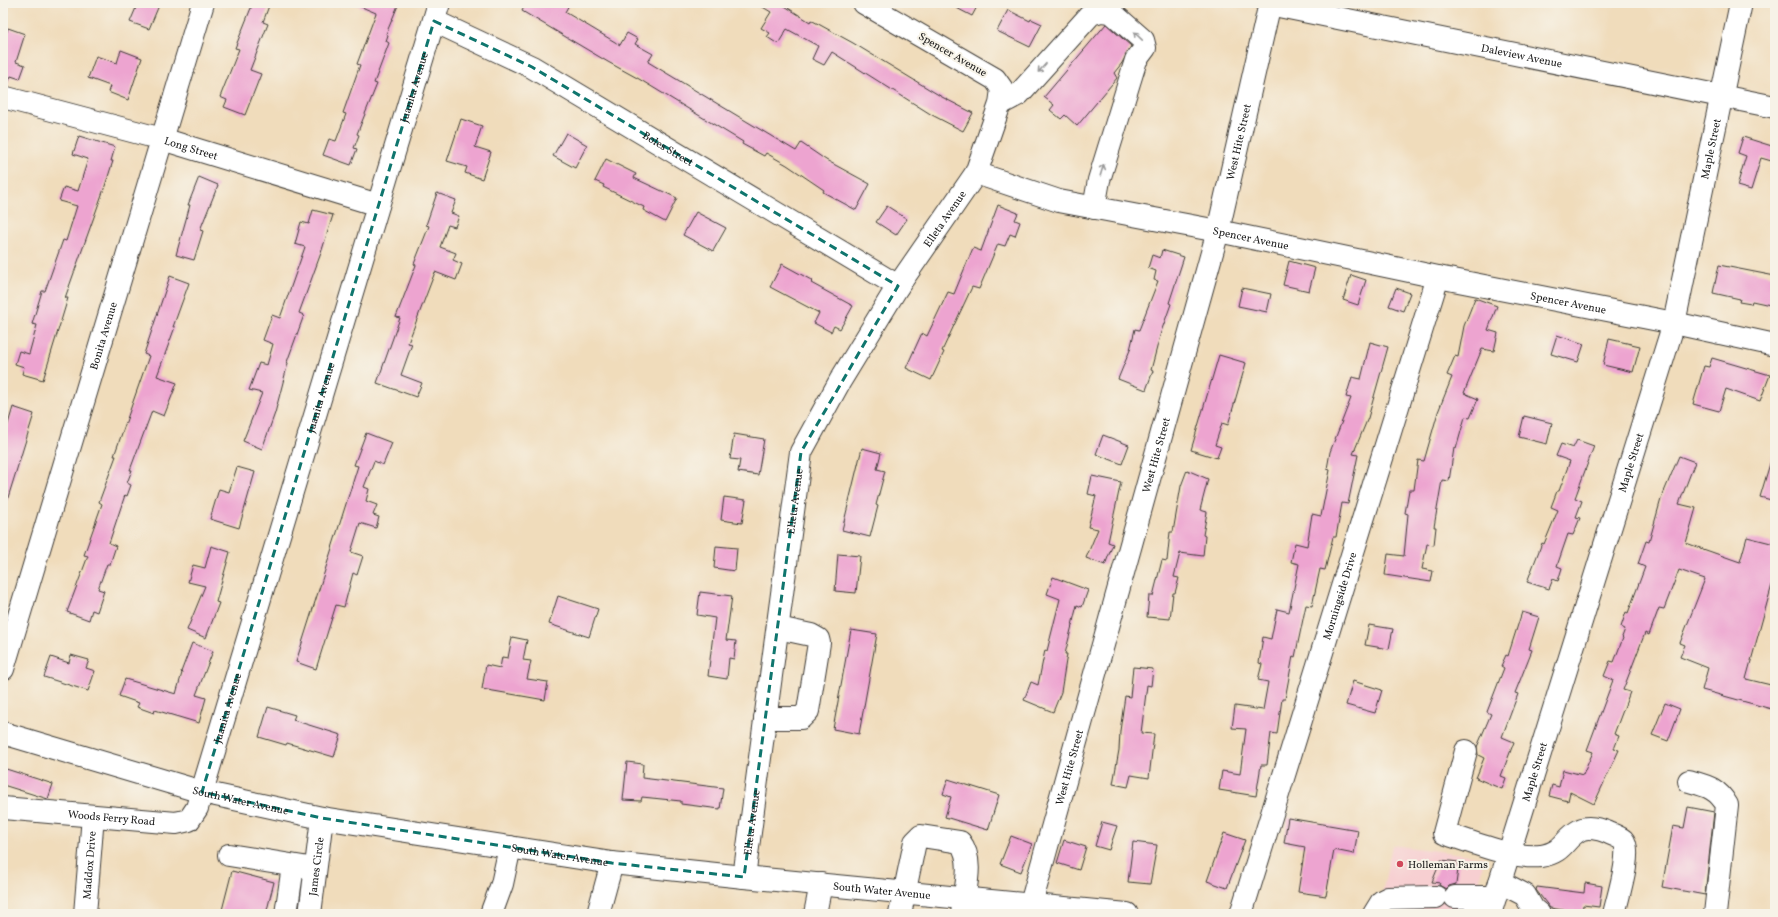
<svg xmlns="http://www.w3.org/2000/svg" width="1778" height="917" viewBox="0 0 1778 917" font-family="Vollkorn,serif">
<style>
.built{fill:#f7cfd1}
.building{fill:#eda4d0}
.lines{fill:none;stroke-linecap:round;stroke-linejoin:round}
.minor-casing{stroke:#3c3934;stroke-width:24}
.major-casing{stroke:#3c3934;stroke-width:24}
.minor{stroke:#fff;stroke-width:22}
.major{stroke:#fff;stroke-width:22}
.oneway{stroke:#999}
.marked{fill:none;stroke:#0f766e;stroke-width:3;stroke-dasharray:8 5;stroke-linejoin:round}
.poi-dot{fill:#d1495b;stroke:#f7f3e8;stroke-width:1.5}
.labels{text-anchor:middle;stroke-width:4;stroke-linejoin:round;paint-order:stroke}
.street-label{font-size:11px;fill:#1c1c1c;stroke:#f7f3e8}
.poi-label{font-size:11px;fill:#1c1c1c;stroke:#f7f3e8;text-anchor:start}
</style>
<rect width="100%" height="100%" fill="#f7f3e8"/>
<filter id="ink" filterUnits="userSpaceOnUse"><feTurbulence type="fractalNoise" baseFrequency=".025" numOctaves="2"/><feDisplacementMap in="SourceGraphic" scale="8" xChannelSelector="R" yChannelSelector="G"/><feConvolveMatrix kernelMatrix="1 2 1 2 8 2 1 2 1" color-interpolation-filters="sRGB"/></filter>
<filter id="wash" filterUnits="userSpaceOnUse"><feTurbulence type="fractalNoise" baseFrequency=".012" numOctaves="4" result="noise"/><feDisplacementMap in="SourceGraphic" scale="16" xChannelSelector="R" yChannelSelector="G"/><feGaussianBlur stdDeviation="0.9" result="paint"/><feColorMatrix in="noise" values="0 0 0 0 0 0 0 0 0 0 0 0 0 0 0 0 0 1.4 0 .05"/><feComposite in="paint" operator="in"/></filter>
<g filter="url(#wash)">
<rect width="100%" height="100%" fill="#f0dcbb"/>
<polygon class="built" points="1392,845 1484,857 1473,914 1378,914"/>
<g id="blocks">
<g class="building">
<polygon points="138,3 160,3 149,29 130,22"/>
<polygon points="253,3 270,3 263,22 268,24 250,70 261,74 245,115 224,107 227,100 220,97 239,49 235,48"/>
<polygon points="352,3 399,3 386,34 388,35 386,41 389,43 374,83 377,84 357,134 359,135 354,148 357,149 351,165 323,155 329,139 336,141 346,114 343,113 360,65 357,64 376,13"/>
<polygon points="526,3 570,3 565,12 620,45 627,33 638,39 635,44 653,54 648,62 796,151 801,143 826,160 870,184 856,210 823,192 824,190 787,165 766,153 764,156 742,144 743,142 639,79 608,62 522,11"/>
<polygon points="756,3 780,3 810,22 811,20 853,43 942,97 973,113 963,131 932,115 832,52 824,65 812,59 818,46 787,29 778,44 767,37 770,33 761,28 771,12"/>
<polygon points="947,3 979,3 972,16"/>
<polygon points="1008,10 1030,21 1031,19 1042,24 1030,47 997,31"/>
<polygon points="1106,24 1131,46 1122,63 1114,73 1117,78 1077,126 1065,115 1061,119 1050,110 1054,105 1044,97"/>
<polygon points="8,28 25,34 16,62 25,65 20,79 11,76 7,85 3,85 3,43"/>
<polygon points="121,50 142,58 128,100 108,92 110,86 88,78 96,56 117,63"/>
<polygon points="461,119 482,126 475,147 491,152 482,179 465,173 467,167 447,161"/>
<polygon points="566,133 587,145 575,168 553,156"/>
<polygon points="79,136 115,147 111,161 113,161 105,186 65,298 68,298 43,380 22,374 24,367 15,364 19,351 29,354 37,325 32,324 42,291 45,291 63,240 66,241 77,206 59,201 64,187 78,191 88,159 73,154"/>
<polygon points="1743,137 1775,147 1775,162 1761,158 1751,190 1737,186 1746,156 1738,153"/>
<polygon points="606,159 636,174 634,178 677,198 665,222 643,210 644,207 603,187 604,185 595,181"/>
<polygon points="199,177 218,185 200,230 203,231 194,260 176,255 190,205 188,205"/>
<polygon points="437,193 456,200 451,213 459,216 455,227 448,225 440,247 456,253 453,260 462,264 456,280 435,272 408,343 412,344 401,375 422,383 416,397 377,383 400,318 396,317 416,265 414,264 429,226 426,225"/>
<polygon points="998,205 1018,213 1015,220 1020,222 1015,236 1010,234 1005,246 998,244 979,289 972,287 942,351 944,352 931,380 906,368 922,333 927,336 948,292 954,294 973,248 981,251"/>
<polygon points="887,206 907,219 896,235 876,222"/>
<polygon points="313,210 333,215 321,253 299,313 304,315 287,362 288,363 275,413 262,449 243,441 262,393 249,390 259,363 267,365 273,344 263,340 272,315 280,318 305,247 295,244 301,222 309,224"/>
<polygon points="696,212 726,228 713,251 683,235"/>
<polygon points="1162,250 1184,257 1169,303 1171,304 1161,332 1151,370 1153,371 1146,390 1118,379 1130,350 1135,329 1139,330 1158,281 1154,280 1156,271 1148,268 1152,255 1160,258"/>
<polygon points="1289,261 1315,268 1309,291 1283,285"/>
<polygon points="782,264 813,281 811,283 853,306 840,329 834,326 831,332 814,323 819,313 770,287"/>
<polygon points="1719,265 1775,276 1775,306 1752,301 1751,304 1739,302 1740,299 1713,293"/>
<polygon points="1351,275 1366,280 1358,305 1343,300"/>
<polygon points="170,276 189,283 173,327 175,327 157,376 177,383 164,416 152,411 130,470 132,470 127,483 131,485 127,496 125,495 109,543 116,546 110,564 107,564 98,589 104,591 97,612 92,610 89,620 67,612 88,556 84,555 102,504 99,502 116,456 114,456 149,356 144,354"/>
<polygon points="1242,288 1271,294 1267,312 1238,306"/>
<polygon points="1396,288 1410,293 1403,311 1389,306"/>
<polygon points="1475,298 1497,306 1488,330 1498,333 1494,351 1482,349 1464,393 1478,399 1470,418 1465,417 1456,449 1454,448 1449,481 1442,480 1434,527 1436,527 1434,545 1427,544 1422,569 1433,571 1431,582 1385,575 1388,554 1404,556 1408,514 1405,513 1409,490 1414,490 1418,460 1424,461 1438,412 1452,377 1447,375 1455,356 1458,357 1464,326"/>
<polygon points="1557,335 1584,344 1578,362 1551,354"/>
<polygon points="1609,339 1640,346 1633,372 1603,365"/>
<polygon points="1370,342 1388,347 1368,418 1353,454 1358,455 1348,504 1342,503 1336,537 1333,537 1325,570 1320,569 1312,606 1306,605 1295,657 1293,656 1285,699 1282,699 1277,734 1271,733 1267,765 1261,765 1256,796 1219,790 1222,771 1240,774 1246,729 1232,728 1235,706 1263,710 1268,682 1258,680 1262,664 1259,663 1263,637 1271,639 1277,609 1289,612 1299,564 1291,562 1295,543 1307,546 1312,514 1321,516 1330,470 1327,469 1330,452 1351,398 1346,397 1352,377 1361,379"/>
<polygon points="1219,355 1246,363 1228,425 1222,423 1215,445 1221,447 1217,458 1191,450"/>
<polygon points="1712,358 1770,375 1760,401 1726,389 1719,411 1693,404 1704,366 1709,367"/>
<polygon points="13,407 34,414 6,504 3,503 3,441"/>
<polygon points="1524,416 1552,423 1547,444 1519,437"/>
<polygon points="366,433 392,443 383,465 374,461 364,487 369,489 366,501 377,505 373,515 379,517 376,528 360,523 351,552 363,556 357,575 353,573 344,607 336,605 316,669 296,662 358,466 354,465"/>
<polygon points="734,434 764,439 758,475 738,472 740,460 730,459"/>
<polygon points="1103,435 1129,445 1122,464 1096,454"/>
<polygon points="1577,440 1594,446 1575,498 1582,501 1576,517 1580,518 1573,535 1568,534 1557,566 1562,568 1558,581 1553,579 1549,589 1527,582 1542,543 1544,544 1558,510 1551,507 1557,491 1559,491 1570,461 1556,456 1561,444 1573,448"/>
<polygon points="862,448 881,453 877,469 885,471 876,505 878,506 870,537 842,530"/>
<polygon points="1679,456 1695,462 1679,504 1696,508 1686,543 1740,562 1747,537 1775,544 1775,574 1746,679 1775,686 1775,710 1702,690 1708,668 1680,657 1685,645 1680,643 1705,579 1679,570 1664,609 1659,608 1649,635 1645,633 1623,690 1630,692 1614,734 1619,736 1614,749 1619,750 1594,804 1570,792 1568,801 1549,796 1552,785 1559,787 1563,770 1583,775 1593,752 1587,750 1613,680 1604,676 1610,661 1614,662 1623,638 1622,637 1625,629 1621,627 1626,612 1628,613 1645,567 1638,564 1646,541 1649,542 1661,499"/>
<polygon points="1772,457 1775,458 1775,501 1760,497"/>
<polygon points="237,467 255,472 239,528 210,519 219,489 229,492"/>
<polygon points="1187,470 1208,479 1200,510 1207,512 1203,535 1205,536 1203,556 1180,553 1174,577 1179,578 1175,593 1173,593 1170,619 1147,617 1149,596 1153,596 1162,560 1167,561 1170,532 1173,532 1181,486"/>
<polygon points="1092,476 1121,482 1108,542 1113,544 1105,565 1086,558 1098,529 1088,527 1096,496 1088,494"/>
<polygon points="724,497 746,500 742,523 721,520"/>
<polygon points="211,546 230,552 216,602 219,603 206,638 187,630 205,586 188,582 193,565 205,568"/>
<polygon points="716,546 737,548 735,571 714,568"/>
<polygon points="838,554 860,556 856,593 835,591"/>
<polygon points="1053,577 1088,590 1082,607 1077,605 1065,654 1067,654 1061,692 1053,712 1024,700 1031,682 1038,685 1045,650 1047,651 1060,599 1047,594"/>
<polygon points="700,592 732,596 726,640 736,641 734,659 729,658 727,679 708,676 715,618 697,615"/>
<polygon points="558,596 598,609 589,637 549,624"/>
<polygon points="1522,612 1539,617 1529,649 1532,650 1515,693 1518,694 1502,737 1514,742 1501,776 1506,778 1502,789 1476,778 1484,758 1478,755 1477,747 1491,714 1487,712 1504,668 1501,666 1506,655 1508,656"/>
<polygon points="1369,625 1393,629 1389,649 1365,645"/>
<polygon points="851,630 877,634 859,734 833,729"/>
<polygon points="512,637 527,640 523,660 531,661 527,679 548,682 545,700 482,689 486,665 500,668 502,657 508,658"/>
<polygon points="192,643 213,651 196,695 206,698 199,723 155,710 154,713 137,707 139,703 119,696 125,679 176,694 182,673 181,672"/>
<polygon points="71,655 89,660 86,668 95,671 88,691 44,677 51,657 69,663"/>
<polygon points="1133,667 1153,669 1151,686 1147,685 1141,733 1154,734 1149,778 1131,775 1128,787 1113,784 1119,750 1120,731 1125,696 1130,697"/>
<polygon points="1353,681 1382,690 1375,713 1346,705"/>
<polygon points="1665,703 1680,709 1668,741 1652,735"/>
<polygon points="268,707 295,715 293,720 341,735 334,757 287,743 286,745 259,737"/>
<polygon points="627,762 643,764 642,778 723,788 720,809 681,804 681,801 642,797 641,801 623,800"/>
<polygon points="3,768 53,784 48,799 3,785"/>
<polygon points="948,779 999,795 988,830 945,817 951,797 943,794"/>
<polygon points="1688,807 1714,812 1705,895 1662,887 1673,826 1684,828"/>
<polygon points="1288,818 1358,830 1354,854 1334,850 1326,896 1298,892 1305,847 1284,843"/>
<polygon points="1102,822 1117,826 1109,850 1095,846"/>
<polygon points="1224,833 1245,840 1227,888 1207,881"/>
<polygon points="1011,836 1032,844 1021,872 1000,864"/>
<polygon points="1064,840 1086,847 1079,870 1057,863"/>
<polygon points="1133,842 1157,845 1150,884 1128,882"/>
<polygon points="1441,860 1459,862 1456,884 1449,886 1446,889 1439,885 1440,883 1432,882"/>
<polygon points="232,871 274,882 266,914 221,914"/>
<polygon points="1585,883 1602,886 1599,907 1583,905 1582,913 1550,908 1536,890 1537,887 1584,893"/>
</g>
</g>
</g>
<g filter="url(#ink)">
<use href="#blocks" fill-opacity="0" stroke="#3c3934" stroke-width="1"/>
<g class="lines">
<g class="minor-casing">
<g id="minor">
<path id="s1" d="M1269 4 1775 107"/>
<path id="s2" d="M434 21 532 67 898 286"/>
<path id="s3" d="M3 97 162 139 378 205"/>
<polyline points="1000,104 1019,94 1091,14 1101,11 1111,12 1143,40 1145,48 1136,60 1099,180 1094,208"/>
<path id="s4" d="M976 173 1059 201 1218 231 1438 277 1674 323 1775 345"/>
<path id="s5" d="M3 669 203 3"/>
<polyline points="765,718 801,718 808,711 819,643 818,639 811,635 778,628"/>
<path d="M1466 751 1444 833C1471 842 1514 859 1541 856 1565 852 1563 839 1580 830 1587 826 1600 829 1607 832 1611 834 1620 837 1623 840 1633 850 1617 900 1614 914"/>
<path d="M1689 781C1707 786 1717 788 1727 805L1715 914"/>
<path id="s6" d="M3 808 176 823 189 820 197 808 439 3"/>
<polyline points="229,855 315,869"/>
<path id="s7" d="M744 877 801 452 840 381 898 286 976 173 1000 104 1002 89 995 79 864 3"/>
<polyline points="1500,882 1525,895 1533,909 1539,914"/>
<polyline points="1455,897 1495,897"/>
<path id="s8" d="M1031 904 1218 231 1270 3"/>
<path id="s9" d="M85 914 93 816"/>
<polyline points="286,914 293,866"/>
<path id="s10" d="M310 914 322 818"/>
<polyline points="491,914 502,884 510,847"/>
<polyline points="598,914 612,863"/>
<polyline points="815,914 821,884"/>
<path d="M900 914 915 842 921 836 960 842C975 861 964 892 962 914"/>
<path id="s11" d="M1241 914 1438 277"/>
<polyline points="1374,914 1382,901 1388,898 1436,897"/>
<path id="s12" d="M1490 914 1674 323 1741 3"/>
</g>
</g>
<g class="major-casing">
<g id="major">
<path id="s13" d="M3 733 202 792 322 818 612 863 744 877 1127 914"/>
</g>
</g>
<use href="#minor" class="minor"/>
<use href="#major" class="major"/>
</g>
<defs><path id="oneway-shaft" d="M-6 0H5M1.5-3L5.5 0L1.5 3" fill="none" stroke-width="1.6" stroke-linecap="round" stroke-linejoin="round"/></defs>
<g class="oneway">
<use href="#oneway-shaft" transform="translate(1138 36) rotate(-136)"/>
<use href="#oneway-shaft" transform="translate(1042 68) rotate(132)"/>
<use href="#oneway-shaft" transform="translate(1102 170) rotate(-73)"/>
</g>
</g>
<path class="marked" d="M434 21 532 67 898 286 801 452 744 877 612 863 322 818 202 792Z"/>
<circle class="poi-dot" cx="1400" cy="864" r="4"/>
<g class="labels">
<g class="street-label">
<text transform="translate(953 54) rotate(30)" y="4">Spencer Avenue</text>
<text dy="4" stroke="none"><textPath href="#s1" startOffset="258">Daleview Avenue</textPath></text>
<text dy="4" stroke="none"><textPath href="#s6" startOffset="954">Juanita Avenue</textPath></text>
<text dy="4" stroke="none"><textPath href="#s8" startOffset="790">West Hite Street</textPath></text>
<text dy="4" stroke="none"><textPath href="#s3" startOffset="195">Long Street</textPath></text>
<text dy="4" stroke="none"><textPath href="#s2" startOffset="267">Boles Street</textPath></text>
<text dy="4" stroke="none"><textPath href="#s12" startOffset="797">Maple Street</textPath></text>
<text dy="4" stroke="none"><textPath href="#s7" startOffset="703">Elleta Avenue</textPath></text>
<text dy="4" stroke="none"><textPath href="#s4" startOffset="283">Spencer Avenue</textPath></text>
<text dy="4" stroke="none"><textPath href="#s4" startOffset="607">Spencer Avenue</textPath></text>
<text dy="4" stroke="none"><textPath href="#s5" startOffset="348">Bonita Avenue</textPath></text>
<text dy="4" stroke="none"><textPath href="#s6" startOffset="630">Juanita Avenue</textPath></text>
<text dy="4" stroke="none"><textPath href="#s8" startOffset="466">West Hite Street</textPath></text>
<text dy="4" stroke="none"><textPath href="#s12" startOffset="473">Maple Street</textPath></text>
<text dy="4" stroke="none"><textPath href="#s7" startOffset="379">Elleta Avenue</textPath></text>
<text dy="4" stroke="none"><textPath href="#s11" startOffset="333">Morningside Drive</textPath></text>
<text dy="4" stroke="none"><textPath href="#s6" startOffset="306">Juanita Avenue</textPath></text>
<text dy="4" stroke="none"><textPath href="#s8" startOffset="142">West Hite Street</textPath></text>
<text dy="4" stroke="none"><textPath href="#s12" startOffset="149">Maple Street</textPath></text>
<text dy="4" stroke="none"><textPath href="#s13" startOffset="247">South Water Avenue</textPath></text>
<text dy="4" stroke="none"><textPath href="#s6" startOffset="109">Woods Ferry Road</textPath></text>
<text dy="4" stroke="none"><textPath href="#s7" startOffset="55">Elleta Avenue</textPath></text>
<text dy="4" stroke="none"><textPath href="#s13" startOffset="571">South Water Avenue</textPath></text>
<text dy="4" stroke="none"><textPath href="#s9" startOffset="49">Maddox Drive</textPath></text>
<text dy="4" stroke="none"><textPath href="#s10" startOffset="48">James Circle</textPath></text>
<text dy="4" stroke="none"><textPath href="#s13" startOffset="895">South Water Avenue</textPath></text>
</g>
<g class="poi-label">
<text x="1408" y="868">Holleman Farms</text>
</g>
</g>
<rect width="1778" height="917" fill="none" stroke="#f7f3e8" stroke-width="16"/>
</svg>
